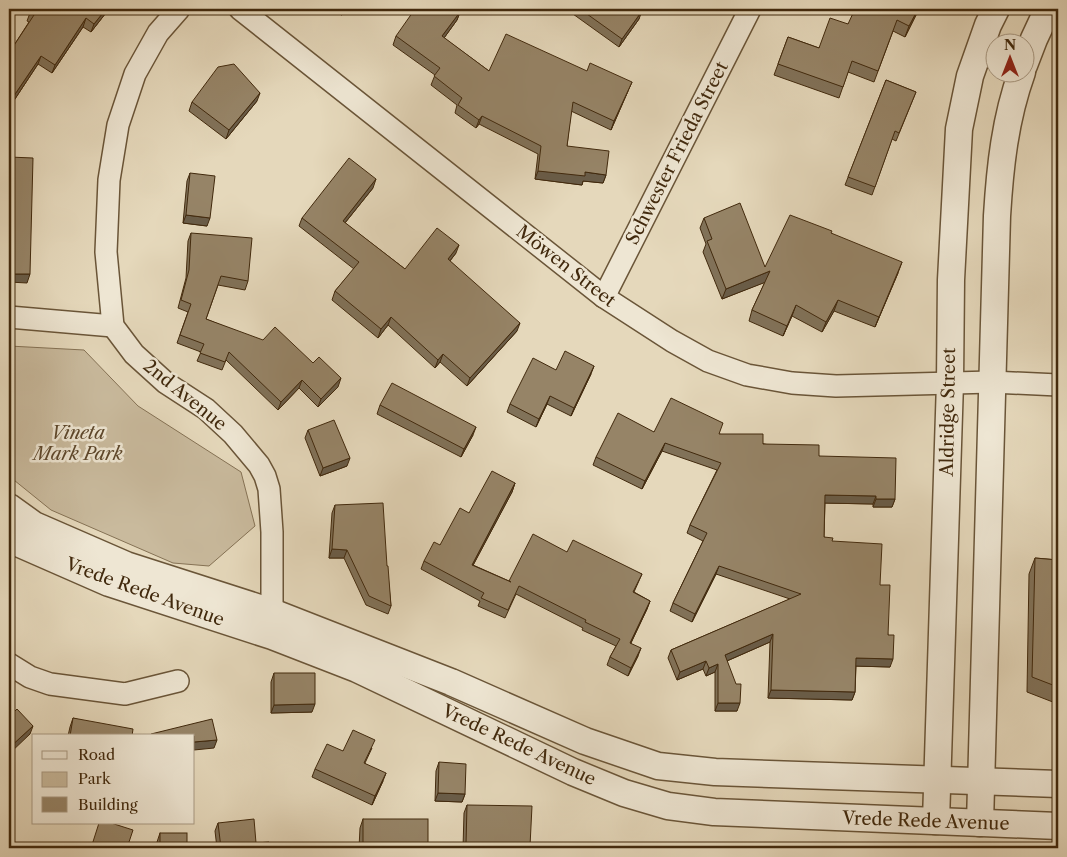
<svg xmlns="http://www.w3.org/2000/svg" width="1067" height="857" viewBox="0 0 1067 857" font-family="'Libre Caslon Text',serif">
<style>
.green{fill:#c9ba9d;stroke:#857255}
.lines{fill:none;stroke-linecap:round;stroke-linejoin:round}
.minor-casing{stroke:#6a5538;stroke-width:24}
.tertiary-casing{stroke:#6a5538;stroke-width:29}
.minor{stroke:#eee6d3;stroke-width:21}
.tertiary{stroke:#eee6d3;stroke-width:26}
.wall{fill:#817259;stroke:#41290d}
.shaded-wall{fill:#695c48;stroke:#41290d}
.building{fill:#968467;stroke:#41290d}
.labels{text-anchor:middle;stroke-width:5;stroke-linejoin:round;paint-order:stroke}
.street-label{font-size:18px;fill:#41290d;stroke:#eee6d3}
.park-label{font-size:18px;font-style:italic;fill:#5c462a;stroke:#eee6d3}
</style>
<rect width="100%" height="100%" fill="#e5d8bb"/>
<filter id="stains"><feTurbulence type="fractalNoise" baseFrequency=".004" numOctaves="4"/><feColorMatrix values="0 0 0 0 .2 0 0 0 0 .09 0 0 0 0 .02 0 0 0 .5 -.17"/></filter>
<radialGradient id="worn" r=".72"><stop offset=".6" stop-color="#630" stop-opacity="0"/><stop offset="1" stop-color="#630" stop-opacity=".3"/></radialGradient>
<polygon class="green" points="9,346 84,350 138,406 241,472 255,526 209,566 173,563 51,510 9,476"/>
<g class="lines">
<g class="minor-casing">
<g id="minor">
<polyline points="179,9 158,33 135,74 118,125 109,180 106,252 113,326 134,354 166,383 206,409 233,434 259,465 265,476 269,489 272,532 272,612"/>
<polyline points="240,9 604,297 672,341 708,361 747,375 792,383 836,386 992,382 1058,385"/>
<polyline points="604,297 750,9"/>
<polyline points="9,317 113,326"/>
<polyline points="9,664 30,677 50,684 125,694 178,681"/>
</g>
</g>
<g class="tertiary-casing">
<g id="tertiary">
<polyline points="1024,65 1034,39 1048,9"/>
<polyline points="9,507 34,525 126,565 272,612 451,682 585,741 658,766 715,772 1058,784"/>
<polyline points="9,536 20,544 109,583 272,636 357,669 573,772 624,793 668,806 714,812 1058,826"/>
<polyline points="936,821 950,382 951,280 959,129 970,76 988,25 996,9"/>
<path d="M980 823 997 216C1000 167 1005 119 1022 72"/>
</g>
</g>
<use href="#minor" class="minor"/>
<use href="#tertiary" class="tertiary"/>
</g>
<g class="wall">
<polygon points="34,9 109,9 91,32 83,27 52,73 38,64 9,108 9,53 29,22 27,21 30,13"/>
<polygon points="318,9 330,9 321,14"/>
<polygon points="337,9 352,9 341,15"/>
<polygon points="566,9 639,9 639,19 619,47"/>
<polygon points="919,9 905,37 893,31 874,82 848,72 839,98 774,75 788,37 819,48 848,24"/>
<polygon points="460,12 457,20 444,38 489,71 628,91 611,130 571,111 567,146 606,175 603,183 583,181 582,185 535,179 538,154 479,124 476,128 455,113 457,105 431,85 435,75 393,45 396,36"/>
<polygon points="886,80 916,92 896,141 892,139 872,195 845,185"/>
<polygon points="257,101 226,139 189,111 192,102"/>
<polygon points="190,173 207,226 183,223 187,181"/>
<polygon points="373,188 345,223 405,269 456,253 450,261 517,331 467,386 440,362 435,368 388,325 378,338 332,300 335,291 354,269 299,226 302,218"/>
<polygon points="704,218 765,267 831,233 898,273 875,327 834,311 822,332 792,316 783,336 749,321 752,310 765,282 722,299 703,252 706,244 700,228"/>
<polygon points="191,233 248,281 245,290 218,285 206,319 313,363 338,387 318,407 299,388 278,410 226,360 222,370 197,361 201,352 177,343 188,312 178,308 186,278 188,241"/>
<polygon points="556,370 591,374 571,416 547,404 536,427 507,412 510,404"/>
<polygon points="380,405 473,435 461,457 377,414"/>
<polygon points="308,430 347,466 320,476 305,438"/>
<polygon points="654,432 719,434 819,456 895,499 892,507 873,507 873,504 825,503 824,537 832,541 880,585 888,635 890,667 856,666 855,692 852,700 768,698 770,642 727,661 737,711 715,711 715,672 706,676 703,669 677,680 668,658 671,650 790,599 716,574 692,622 670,611 673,603 703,541 687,533 690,525 717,470 662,451 642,489 593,465 596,457"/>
<polygon points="515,483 512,492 473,565 509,581 567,552 642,574 634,592 650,601 647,609 631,643 638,656 628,676 607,665 610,657 616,646 582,630 583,628 516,594 505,618 478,606 480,601 421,569 424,561 440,545 469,513"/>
<polygon points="335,505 387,566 391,606 388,614 366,605 344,558 329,558 332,513"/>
<polygon points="1035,558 1058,560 1058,704 1027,692 1029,574"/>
<polygon points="274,673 312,712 271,713 271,682"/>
<polygon points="73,718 132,736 68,736 70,727"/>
<polygon points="372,748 365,763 383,781 372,805 312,777 315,769 343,751"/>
<polygon points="439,762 465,794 462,802 435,801 436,771"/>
<polygon points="467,805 530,846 530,848 463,848 464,813"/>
<polygon points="363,819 428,848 359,848 360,828"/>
<polygon points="218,823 256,843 269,848 217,848 215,831"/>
<polygon points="160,833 187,848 157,848 157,842"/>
</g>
<g class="shaded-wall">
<polygon points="106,9 109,9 91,32 94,24"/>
<polygon points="323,9 330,9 321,14"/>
<polygon points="343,9 352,9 341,15"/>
<polygon points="918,9 919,9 905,37 909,26"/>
<polygon points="642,11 639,19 619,47 622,39"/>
<polygon points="460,12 457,20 439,45 442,36"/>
<polygon points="86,18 83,27 52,73 55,65"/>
<polygon points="41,56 38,64 9,108 9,103"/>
<polygon points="632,82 628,91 611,130 614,121"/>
<polygon points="260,93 257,101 226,139 229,130"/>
<polygon points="482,116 479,124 476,128 479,120"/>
<polygon points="538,171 585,172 606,175 603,183 583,181 582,185 535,179"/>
<polygon points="376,179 373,188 340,229 343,221"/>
<polygon points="186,215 210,218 207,226 183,223"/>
<polygon points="459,245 456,253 445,267 448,259"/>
<polygon points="902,262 898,273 875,327 879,317"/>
<polygon points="770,271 766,282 722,299 726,289"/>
<polygon points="9,274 30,274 27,283 9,282"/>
<polygon points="838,300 834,311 822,332 826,322"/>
<polygon points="796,305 792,316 783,336 787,326"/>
<polygon points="391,317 388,325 378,338 381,329"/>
<polygon points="520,323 517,331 467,386 470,378"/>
<polygon points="443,354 440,362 435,368 438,360"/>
<polygon points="594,366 591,374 571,416 574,408"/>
<polygon points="341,378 338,387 318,407 321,399"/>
<polygon points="302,380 299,388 278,410 281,402"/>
<polygon points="550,396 547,404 536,427 539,419"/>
<polygon points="476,427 473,435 461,457 464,449"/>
<polygon points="665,443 662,451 642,489 645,481"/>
<polygon points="350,458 347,466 320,476 323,468"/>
<polygon points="515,483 512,492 469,573 472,565"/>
<polygon points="825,495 876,496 873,504 822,503"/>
<polygon points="876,499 895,499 892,507 873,507"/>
<polygon points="332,549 347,550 344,558 329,558"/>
<polygon points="719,566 716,574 692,622 695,614"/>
<polygon points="650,601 647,609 627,651 630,643"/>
<polygon points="773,634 770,642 722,663 725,655"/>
<polygon points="641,648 638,656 628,676 631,668"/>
<polygon points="856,658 893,659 890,667 853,666"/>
<polygon points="706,661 703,669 677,680 680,672"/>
<polygon points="718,664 715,672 706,676 709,668"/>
<polygon points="771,690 855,692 852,700 768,698"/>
<polygon points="718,703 740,703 737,711 715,711"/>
<polygon points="315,704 312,712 271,713 274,705"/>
<polygon points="33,726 30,734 9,754 9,748"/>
<polygon points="217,740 214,748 194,750 194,742"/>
<polygon points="386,773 383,781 372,805 375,796"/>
<polygon points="438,793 465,794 462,802 435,801"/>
<polygon points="466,844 530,846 530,848 464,848"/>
</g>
<g class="building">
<polygon points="34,9 106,9 94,24 86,18 55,65 41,56 9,103 9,53 34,15 30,13"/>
<polygon points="415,9 455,9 460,12 442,36 489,71 506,34 587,71 590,63 632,82 614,121 573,102 567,146 609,151 606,175 585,172 585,176 538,171 541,146 482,116 479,120 458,105 462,98 434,76 440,68 396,36"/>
<polygon points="580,9 639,9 642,11 622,39"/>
<polygon points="855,9 918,9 909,26 897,20 878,71 852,61 843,87 778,64 788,37 819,48 830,18 848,24"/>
<polygon points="234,64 260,93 229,130 192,102 218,67"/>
<polygon points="886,80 916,92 899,133 895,131 875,187 848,177"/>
<polygon points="9,157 33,158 30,274 9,274"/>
<polygon points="349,158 376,179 343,221 405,269 437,228 459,245 448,259 520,323 470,378 443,354 438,360 391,317 381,329 335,291 359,262 302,218"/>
<polygon points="190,173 215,176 210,218 186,215"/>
<polygon points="740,203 765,267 790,215 832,231 831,233 902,262 879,317 838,300 826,322 796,305 787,326 752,310 770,271 726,289 707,241 712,239 704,218"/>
<polygon points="191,233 252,238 248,281 221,276 206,319 263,340 275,327 313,363 319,357 341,378 321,399 302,380 281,402 229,352 225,362 200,353 204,344 180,335 191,304 181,300 189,270"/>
<polygon points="565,351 594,366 574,408 550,396 539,419 510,404 533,358 556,370"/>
<polygon points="392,383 476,427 464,449 380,405"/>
<polygon points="671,398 723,423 719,434 763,434 763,444 819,445 819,456 896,458 895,499 876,499 876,496 825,495 824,537 833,538 832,541 882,544 880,585 890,585 888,635 894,635 893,659 856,658 855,692 771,690 773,634 725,655 736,684 741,684 740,703 718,703 718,664 709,668 706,661 680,672 671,650 801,594 719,566 695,614 673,603 707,533 690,525 721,463 665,443 645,481 596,457 618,413 654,432"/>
<polygon points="334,420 350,458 323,468 308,430"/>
<polygon points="492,471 515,483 472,565 511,582 509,581 533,534 567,552 573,540 642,574 633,592 650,601 630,643 641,648 631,668 610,657 620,639 585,622 586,620 519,586 508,610 481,598 484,593 424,561 434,542 440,545 460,508 469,513"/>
<polygon points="383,503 387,566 388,566 391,606 369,596 347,550 332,549 335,505"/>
<polygon points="1035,558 1058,560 1058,687 1032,677"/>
<polygon points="274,673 315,673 315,704 274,705"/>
<polygon points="17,709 33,726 9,748 9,717"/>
<polygon points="73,718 133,729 132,736 70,736"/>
<polygon points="212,719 217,740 194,742 194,736 151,736 151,734"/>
<polygon points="353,730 375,740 364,763 386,773 375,796 315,769 327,744 343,751"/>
<polygon points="439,762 466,764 465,794 438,793"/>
<polygon points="467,805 532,806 530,846 466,844"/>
<polygon points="254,819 256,843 269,842 269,848 221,848 218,823"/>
<rect x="363" y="819" width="65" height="29"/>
<polygon points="99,823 111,823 133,830 127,848 91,848"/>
<rect x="160" y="833" width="27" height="15"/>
</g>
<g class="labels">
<g class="street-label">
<text transform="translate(677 153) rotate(-63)" y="6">Schwester Frieda Street</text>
<text transform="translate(566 266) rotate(38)" y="6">Möwen Street</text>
<text transform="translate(185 395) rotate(39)" y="6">2nd Avenue</text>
<text transform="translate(948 412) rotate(-89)" y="6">Aldridge Street</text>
<text transform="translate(145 592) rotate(20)" y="6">Vrede Rede Avenue</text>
<text transform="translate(519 745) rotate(25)" y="6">Vrede Rede Avenue</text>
<text transform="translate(926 821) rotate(2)" y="6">Vrede Rede Avenue</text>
</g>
<g class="park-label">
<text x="78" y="439">Vineta<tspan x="78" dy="21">Mark Park</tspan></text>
</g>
</g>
<rect width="1067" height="857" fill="none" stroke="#e5d8bb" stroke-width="30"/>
<rect x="10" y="10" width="1047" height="837" fill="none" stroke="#41290d" stroke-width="2.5"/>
<rect x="15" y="15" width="1037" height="827" fill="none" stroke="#41290d"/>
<rect x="32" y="734" width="162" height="90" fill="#eee6d3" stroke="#a99a84"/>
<rect x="42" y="751" width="25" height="8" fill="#eee6d3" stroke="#a99a84"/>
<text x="78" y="760" font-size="15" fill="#41290d">Road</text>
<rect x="42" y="772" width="25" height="15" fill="#c9ba9d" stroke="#a99a84"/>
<text x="78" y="784" font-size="15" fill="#41290d">Park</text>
<rect x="42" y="797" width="25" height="15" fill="#968467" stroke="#a99a84"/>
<text x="78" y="810" font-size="15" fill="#41290d">Building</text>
<g transform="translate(1010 58)"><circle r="24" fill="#eee6d3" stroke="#a99a84"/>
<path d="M0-4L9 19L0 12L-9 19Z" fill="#8f2418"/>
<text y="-8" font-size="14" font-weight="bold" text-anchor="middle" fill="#41290d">N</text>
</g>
<rect width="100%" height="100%" filter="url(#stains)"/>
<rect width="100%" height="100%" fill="url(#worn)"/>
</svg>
